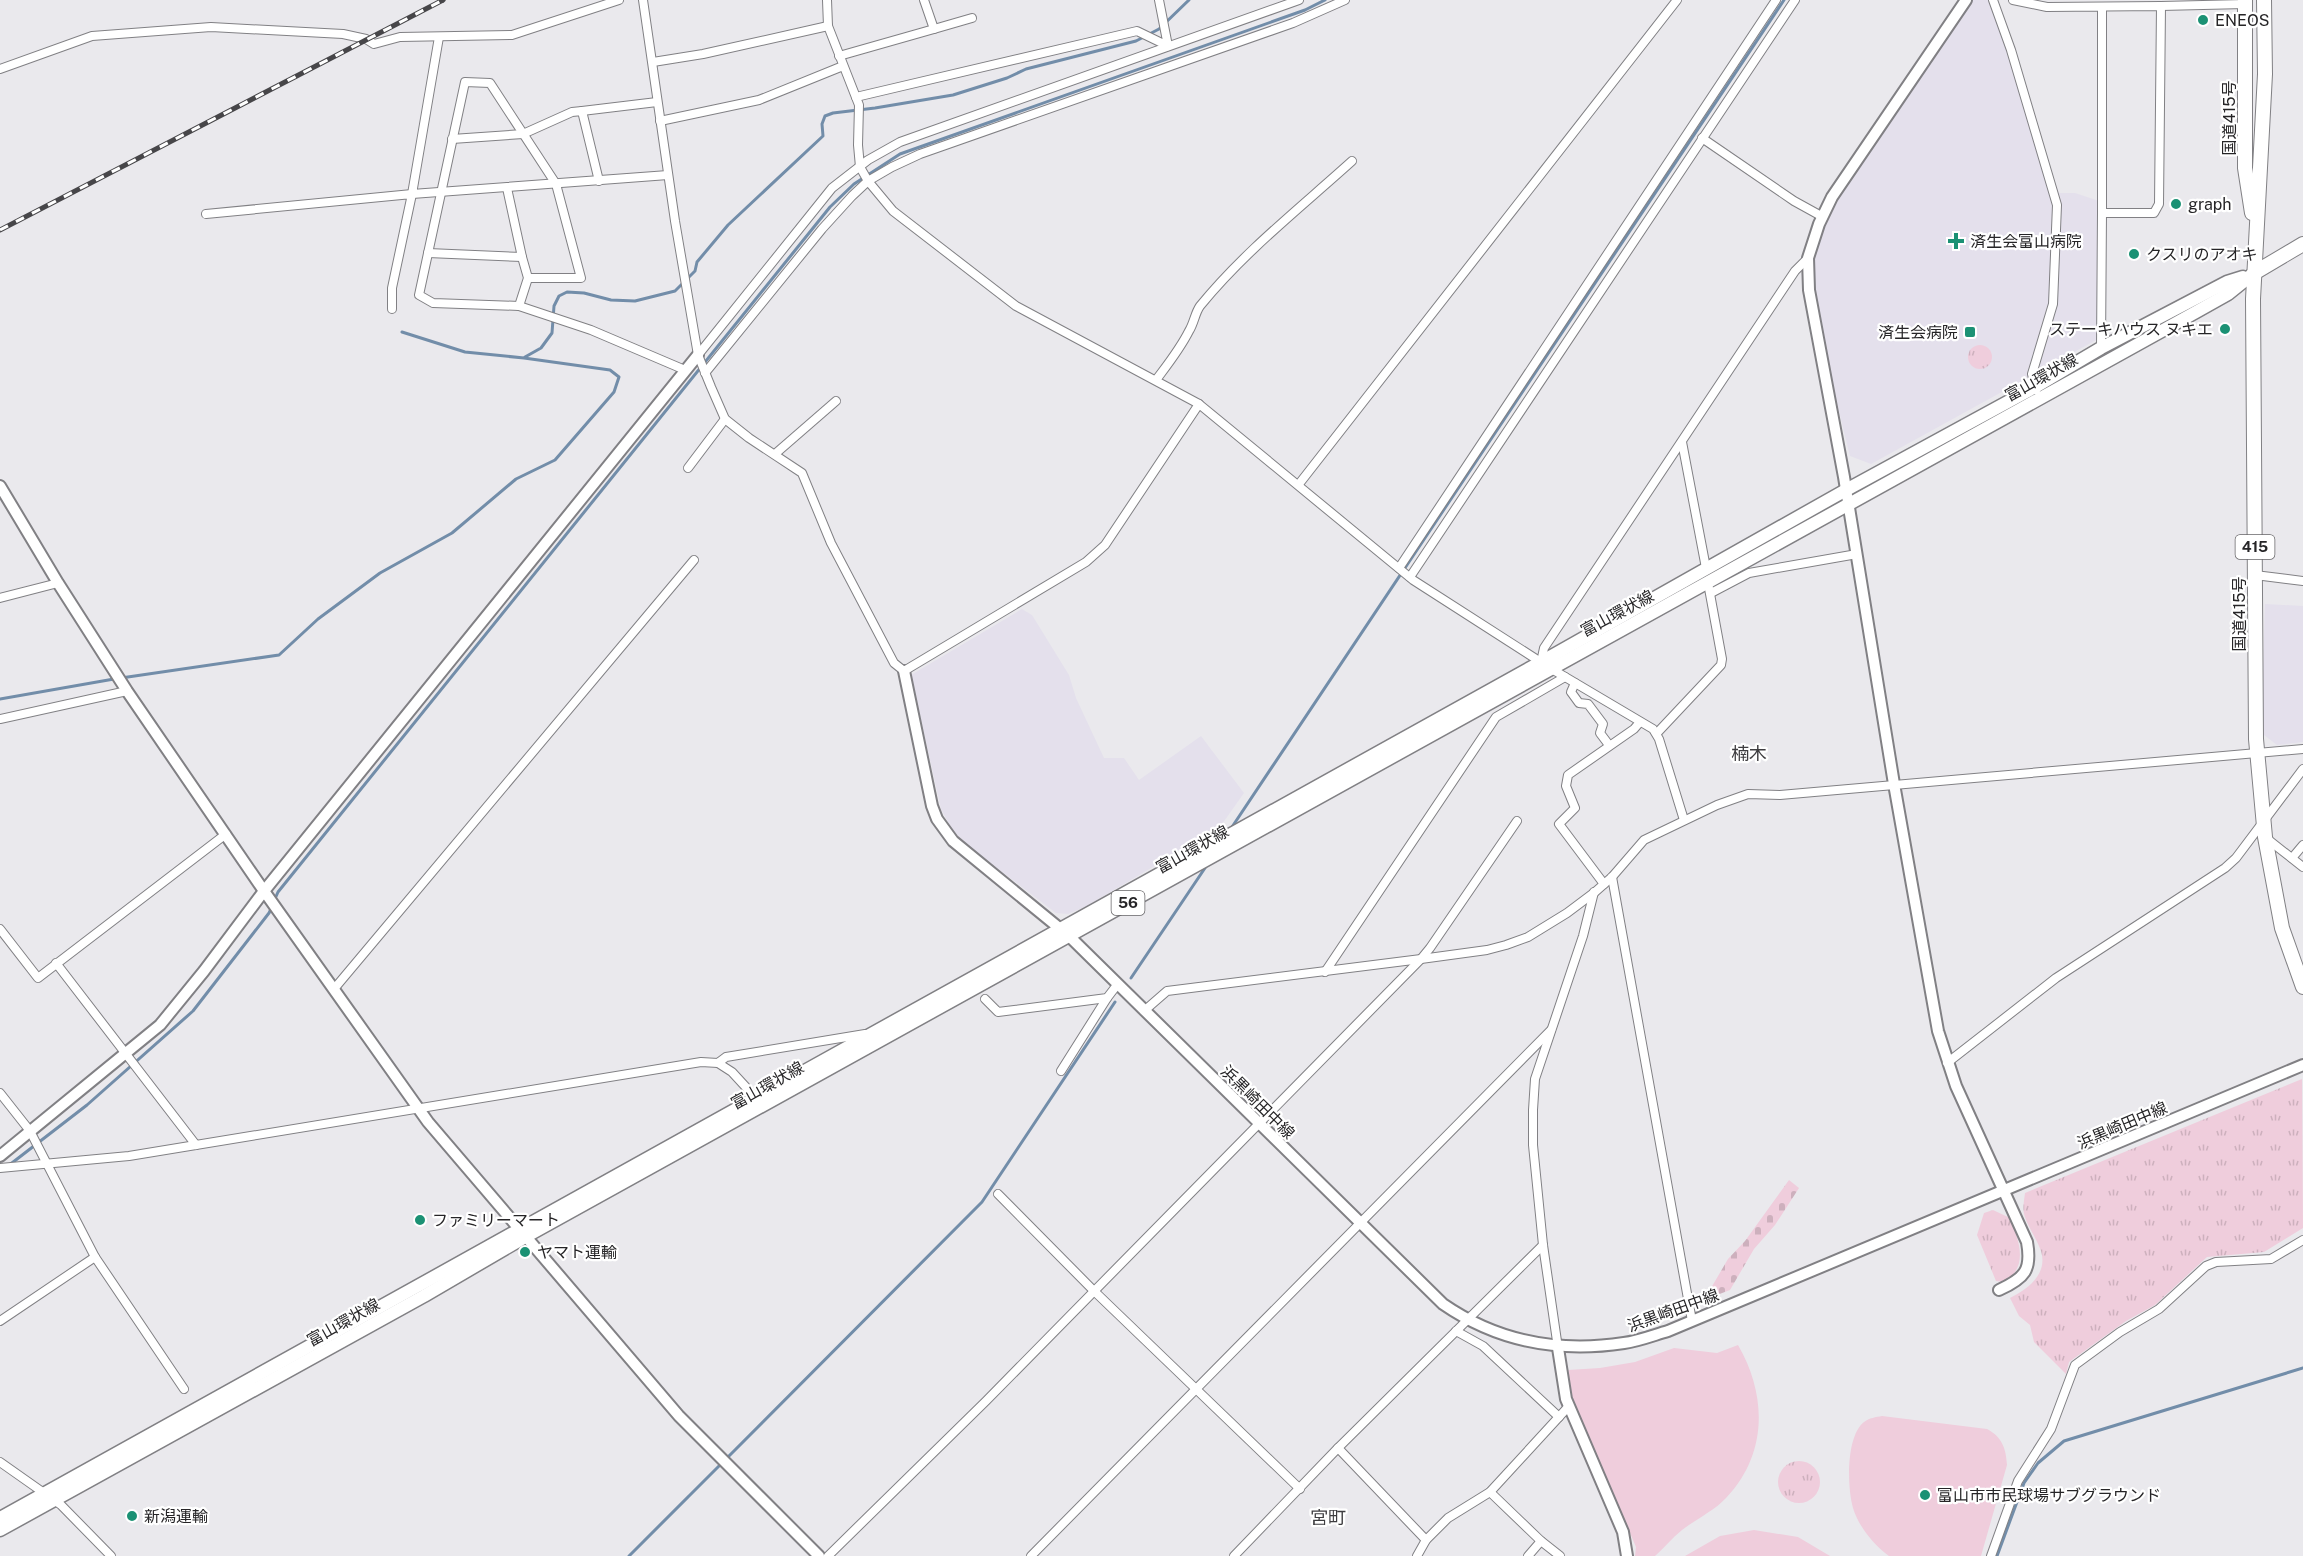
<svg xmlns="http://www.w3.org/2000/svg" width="2303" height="1556" viewBox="0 0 2303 1556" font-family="'Public Sans','Noto Sans JP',sans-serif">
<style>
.built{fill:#e4e0ec}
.grass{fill:url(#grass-tufts)}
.cemetery{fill:url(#cemetery-stones)}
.green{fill:#efcddc}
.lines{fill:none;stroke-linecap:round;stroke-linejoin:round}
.stream{stroke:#728da9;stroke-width:3}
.street-casing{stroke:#818084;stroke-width:10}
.secondary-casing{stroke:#818084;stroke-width:14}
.primary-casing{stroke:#818084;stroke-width:15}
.highway-casing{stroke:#818084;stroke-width:16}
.street{stroke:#fff;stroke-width:8}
.secondary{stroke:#fff;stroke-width:10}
.primary{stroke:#fff;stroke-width:12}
.highway{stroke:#fff;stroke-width:14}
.rail-casing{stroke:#474649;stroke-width:5}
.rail{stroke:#fff;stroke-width:3;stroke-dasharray:9;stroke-linecap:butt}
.poi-dot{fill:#1b9174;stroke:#fff;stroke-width:2}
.labels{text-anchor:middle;stroke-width:4.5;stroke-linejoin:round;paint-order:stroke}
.shield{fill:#fff;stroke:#676668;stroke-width:1.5}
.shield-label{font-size:15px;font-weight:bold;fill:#262527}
.poi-label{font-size:16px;fill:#262527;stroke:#fff;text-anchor:start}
.street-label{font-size:16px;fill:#262527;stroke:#fff}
.neighbourhood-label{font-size:18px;fill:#3e3d40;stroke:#fff}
</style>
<defs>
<pattern id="grass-tufts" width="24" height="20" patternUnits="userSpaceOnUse" patternTransform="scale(1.5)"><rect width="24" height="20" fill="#efcddc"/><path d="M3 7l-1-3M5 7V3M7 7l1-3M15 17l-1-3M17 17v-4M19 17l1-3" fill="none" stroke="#cdb0bd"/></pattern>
<pattern id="cemetery-stones" width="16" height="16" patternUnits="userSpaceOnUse" patternTransform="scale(1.5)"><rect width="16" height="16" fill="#efcddc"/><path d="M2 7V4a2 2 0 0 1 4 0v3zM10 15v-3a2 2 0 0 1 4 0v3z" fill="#cdb0bd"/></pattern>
</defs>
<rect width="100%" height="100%" fill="#eae9ed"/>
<g class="built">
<polygon points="1972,0 1991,0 2059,193 2075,193 2099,201 2096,340 1871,464 1850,456 1809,290 1808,258 1819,224 1917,72"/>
<polygon points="2265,604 2303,606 2303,742 2277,745 2264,735 2262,714"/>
<polygon points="1022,609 1032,615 1069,675 1076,698 1104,758 1124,758 1139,780 1201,736 1244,793 1220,827 1087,906 1068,914 1056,913 972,849 953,831 941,809 911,675"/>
</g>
<g class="grass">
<circle cx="1980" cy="357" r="12"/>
<path d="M2302 1079 2303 1228 2264 1252 2207 1257 2155 1305 2126 1321 2069 1362 2066 1374 2034 1342 2030 1325 2019 1316 2010 1298C2028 1289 2048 1274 2041 1251 2037 1239 2029 1229 2025 1217 2022 1210 2024 1201 2025 1193Z"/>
<path d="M1993 1210 2010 1218C2019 1241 2029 1265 2005 1282L1996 1281 1977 1235 1984 1213Z"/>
<circle cx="1799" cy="1482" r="21"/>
</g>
<polygon class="cemetery" points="1789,1180 1799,1188 1775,1225 1754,1249 1730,1290 1704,1300 1728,1259 1745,1241"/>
<g class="green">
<path d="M1738 1345C1767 1395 1768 1454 1726 1498 1714 1511 1696 1519 1682 1530 1672 1538 1664 1548 1655 1556H1635L1636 1547 1572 1397 1568 1370 1600 1368 1635 1362 1674 1348 1717 1353Z"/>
<path d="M1882 1416 1987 1429C2002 1437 2006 1448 2007 1465L1981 1556H1889C1873 1544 1859 1527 1853 1508 1847 1487 1846 1436 1864 1422 1869 1418 1876 1417 1882 1416Z"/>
<polygon points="1754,1530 1798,1537 1830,1556 1685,1556 1720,1536"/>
</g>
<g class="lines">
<g class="stream">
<polyline points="525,357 541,348 552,333 554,306 559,296 567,292 584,293 611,300 635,301 675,291 695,271 697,262 728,225 823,136 822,124 825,116 833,113 875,108 953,95 1007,78 1026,69 1136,41 1159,29 1189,0"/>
<polyline points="121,678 279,655 318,619 380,573 452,533 516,479 555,460 614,392 619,377 610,370 524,358 465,352 402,332"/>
<polyline points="0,699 114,679"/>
<polyline points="1232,827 1784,0"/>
<polyline points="274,901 278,892 830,207 854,184 900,154 1305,10 1325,0"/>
<polyline points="1131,978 1207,865"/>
<polyline points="8,1166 87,1105 193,1011 269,913 272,907"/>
<polyline points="726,1459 982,1202 1115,1002"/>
<polyline points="629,1556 721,1464"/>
<polyline points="1997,1556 2024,1483 2038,1463 2064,1441 2303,1368"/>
</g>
<g class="street-casing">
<g id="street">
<polyline points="643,0 675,221 698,355 711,387 725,419 749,438 802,473 831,543 894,663 904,671 1086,562 1105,545 1199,404"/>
<polyline points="827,0 828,26 859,105 858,145 860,167 868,181 893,211 1016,306 1199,404 1413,580 1550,668 1653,729 1659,739 1684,820"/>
<polyline points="1993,0 2011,50 2057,205 2053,304 2032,374 2036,390"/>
<polyline points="2013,0 2047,7 2161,6 2159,204 2154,213 2102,213 2102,7"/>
<polyline points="2161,6 2245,4"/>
<polyline points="934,29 972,18"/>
<polyline points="439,37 412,194 668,175"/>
<polyline points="839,56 934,29 924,0"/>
<polyline points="653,62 703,54 828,26"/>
<polyline points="0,69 92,36 211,27 343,34 366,39 374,44 400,37 512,35 619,0"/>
<polyline points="856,97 1137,31 1168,46 1159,0"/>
<polyline points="582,111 657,102"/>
<polyline points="660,121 759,100 843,66"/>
<polyline points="1702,138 1794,201 1823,217"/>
<polyline points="452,139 523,134 572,112 582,111 599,181"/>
<polyline points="206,214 412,194 392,288 392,309"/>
<polyline points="428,253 522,257 507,188"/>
<polyline points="528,278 581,278 556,184 490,83 465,82 419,295 433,303 519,306 591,330 685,370"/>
<polyline points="519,306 528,278 522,257"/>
<polyline points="2101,348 2102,213"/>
<polyline points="698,355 832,188 868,160 900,142 1299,0"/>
<polyline points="705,373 822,229 852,196 868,181 892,167 920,154 1293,23 1345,0"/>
<path d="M1156 380C1168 364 1180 349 1189 331 1194 323 1195 313 1200 306 1245 251 1300 208 1352 161"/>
<polyline points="1682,442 1706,568"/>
<polyline points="775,454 836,401"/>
<polyline points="688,468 725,419"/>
<polyline points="1299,484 1677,0"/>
<polyline points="1399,568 1776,0"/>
<polyline points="2255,575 2303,581"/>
<polyline points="1410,577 1795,0"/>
<polyline points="1711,593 1749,573 1857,554"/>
<polyline points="0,598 58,583"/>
<polyline points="1541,662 1544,648 1795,271 1808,258"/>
<polyline points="1575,683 1571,692 1579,703 1588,704 1603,724 1600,733 1609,745"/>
<polyline points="0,719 127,691"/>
<polyline points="1657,733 1721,665 1722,659 1708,583"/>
<polyline points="2266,838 2303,867"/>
<polyline points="2292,858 2303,845"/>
<polyline points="1612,877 1692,1321"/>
<polyline points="1604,884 1559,824 1575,808 1566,786 1568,775 1634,729 1640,722"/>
<polyline points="0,929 38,978 226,834"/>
<polyline points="56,963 196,1145"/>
<polyline points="1325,972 1496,717 1565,677"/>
<polyline points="334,989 694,560"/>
<polyline points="985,999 998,1012 1107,998 1117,985"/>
<polyline points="1144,1011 1167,991 1421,959 1487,950 1506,945 1528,937 1567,913 1595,892 1612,877 1644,840 1717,805 1748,794 1780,795 2303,749"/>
<polyline points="718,1063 732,1072 755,1097"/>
<polyline points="1947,1063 2056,978 2225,868 2236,858 2303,769"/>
<polyline points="1061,1071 1107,998"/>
<polyline points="0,1093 30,1131 95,1257 184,1389"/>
<polyline points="0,1168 129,1156 701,1062 718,1063 726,1057 865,1034"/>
<polyline points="998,1194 1093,1290 1300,1489"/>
<polyline points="0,1321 95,1257"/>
<polyline points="1456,1331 1483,1346 1559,1417"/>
<polyline points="1558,1348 1543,1245 1533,1145 1533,1110 1535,1079 1583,936 1594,892"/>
<polyline points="1338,1448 1426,1540"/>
<polyline points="0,1462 61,1505 111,1556"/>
<polyline points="1490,1492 1541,1541 1560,1556"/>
<polyline points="828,1556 986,1401 1421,959 1430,948 1517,821"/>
<polyline points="1031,1556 1551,1030"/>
<polyline points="1234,1556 1338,1448 1543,1245"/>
<polyline points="1417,1556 1426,1540 1448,1518 1490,1492 1569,1406"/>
<polyline points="1528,1556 1541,1541"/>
<polyline points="1991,1556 2018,1481 2051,1429 2075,1365 2120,1332 2159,1309 2206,1266 2216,1262 2271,1259 2303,1240"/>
</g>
</g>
<g class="secondary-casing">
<g id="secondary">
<path d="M1966 0 1832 197 1819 224 1808 258 1809 290 1844 477 1894 784 1938 1031 1956 1086 2027 1242C2032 1270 2025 1278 1999 1290"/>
<polyline points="0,486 58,583 127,691 264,891 428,1122 679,1416 819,1556"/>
<path d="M904 671 932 806 937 819 953 841 1069 936 1443 1304C1498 1342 1558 1353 1624 1343 1639 1341 1654 1335 1668 1331L2303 1065"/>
<polyline points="0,1156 160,1025 204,971 264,891 698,355"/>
<polyline points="1558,1348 1566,1399 1623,1532 1627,1556"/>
</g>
</g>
<g class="primary-casing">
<g id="primary">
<polyline points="0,1518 1541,662 1846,490 2035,387 2101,348 2227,282 2243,277"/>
<polyline points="0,1530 424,1296 525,1237 2196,312 2228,294 2254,273"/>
</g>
</g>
<g class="highway-casing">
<g id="highway">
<polyline points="2245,0 2245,168 2252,213"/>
<polyline points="2264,0 2265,74 2253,299 2256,739 2265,837 2282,928 2303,987"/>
<polyline points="2254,273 2303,244"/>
</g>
</g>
<use href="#street" class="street"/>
<use href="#secondary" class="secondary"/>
<use href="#primary" class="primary"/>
<use href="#highway" class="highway"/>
<g class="rail-casing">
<polyline id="rail" points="0,230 443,0"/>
</g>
<use href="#rail" class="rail"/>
</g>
<g class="poi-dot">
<circle cx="2203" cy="20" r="6"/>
<circle cx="2176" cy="204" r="6"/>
<path d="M1953 232h6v6h6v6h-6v6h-6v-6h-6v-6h6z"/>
<circle cx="2134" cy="254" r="6"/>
<circle cx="2225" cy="329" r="6"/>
<rect x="1964" y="326" width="12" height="12" rx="3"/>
<circle cx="420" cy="1220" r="6"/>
<circle cx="525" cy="1252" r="6"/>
<circle cx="1925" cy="1495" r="6"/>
<circle cx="132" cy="1516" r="6"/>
</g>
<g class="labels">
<g class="shield">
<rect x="2235.5" y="535" width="39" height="24" rx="4.5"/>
<rect x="1111.5" y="891" width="33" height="24" rx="4.5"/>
</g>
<g class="shield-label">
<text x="2255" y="552">415</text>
<text x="1128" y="908">56</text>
</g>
<g class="poi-label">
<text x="2215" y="26">ENEOS</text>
<text x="2188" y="210">graph</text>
<text x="1970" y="247">済生会富山病院</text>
<text x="2146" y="260">クスリのアオキ</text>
<text x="2213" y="335" text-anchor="end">ステーキハウス ヌキエ</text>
<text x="1958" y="338" text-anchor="end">済生会病院</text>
<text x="432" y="1226">ファミリーマート</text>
<text x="537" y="1258">ヤマト運輸</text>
<text x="1937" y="1501">富山市市民球場サブグラウンド</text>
<text x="144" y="1522">新潟運輸</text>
</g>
<g class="street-label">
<text transform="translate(2229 118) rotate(-90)" y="6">国道415号</text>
<text transform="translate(2041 377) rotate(-29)" y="6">富山環状線</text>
<text transform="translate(1617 613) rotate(-28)" y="6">富山環状線</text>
<text transform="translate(2239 614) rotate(-90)" y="6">国道415号</text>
<text transform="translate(1192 849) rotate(-29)" y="6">富山環状線</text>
<text transform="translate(767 1085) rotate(-29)" y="6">富山環状線</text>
<text transform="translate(1258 1102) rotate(45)" y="6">浜黒崎田中線</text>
<text transform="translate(2122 1125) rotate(-23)" y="6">浜黒崎田中線</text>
<text transform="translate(1673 1310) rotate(-20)" y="6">浜黒崎田中線</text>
<text transform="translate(343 1322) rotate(-29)" y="6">富山環状線</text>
</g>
<g class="neighbourhood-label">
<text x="1749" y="760">楠木</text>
<text x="1328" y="1524">宮町</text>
</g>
</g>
</svg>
